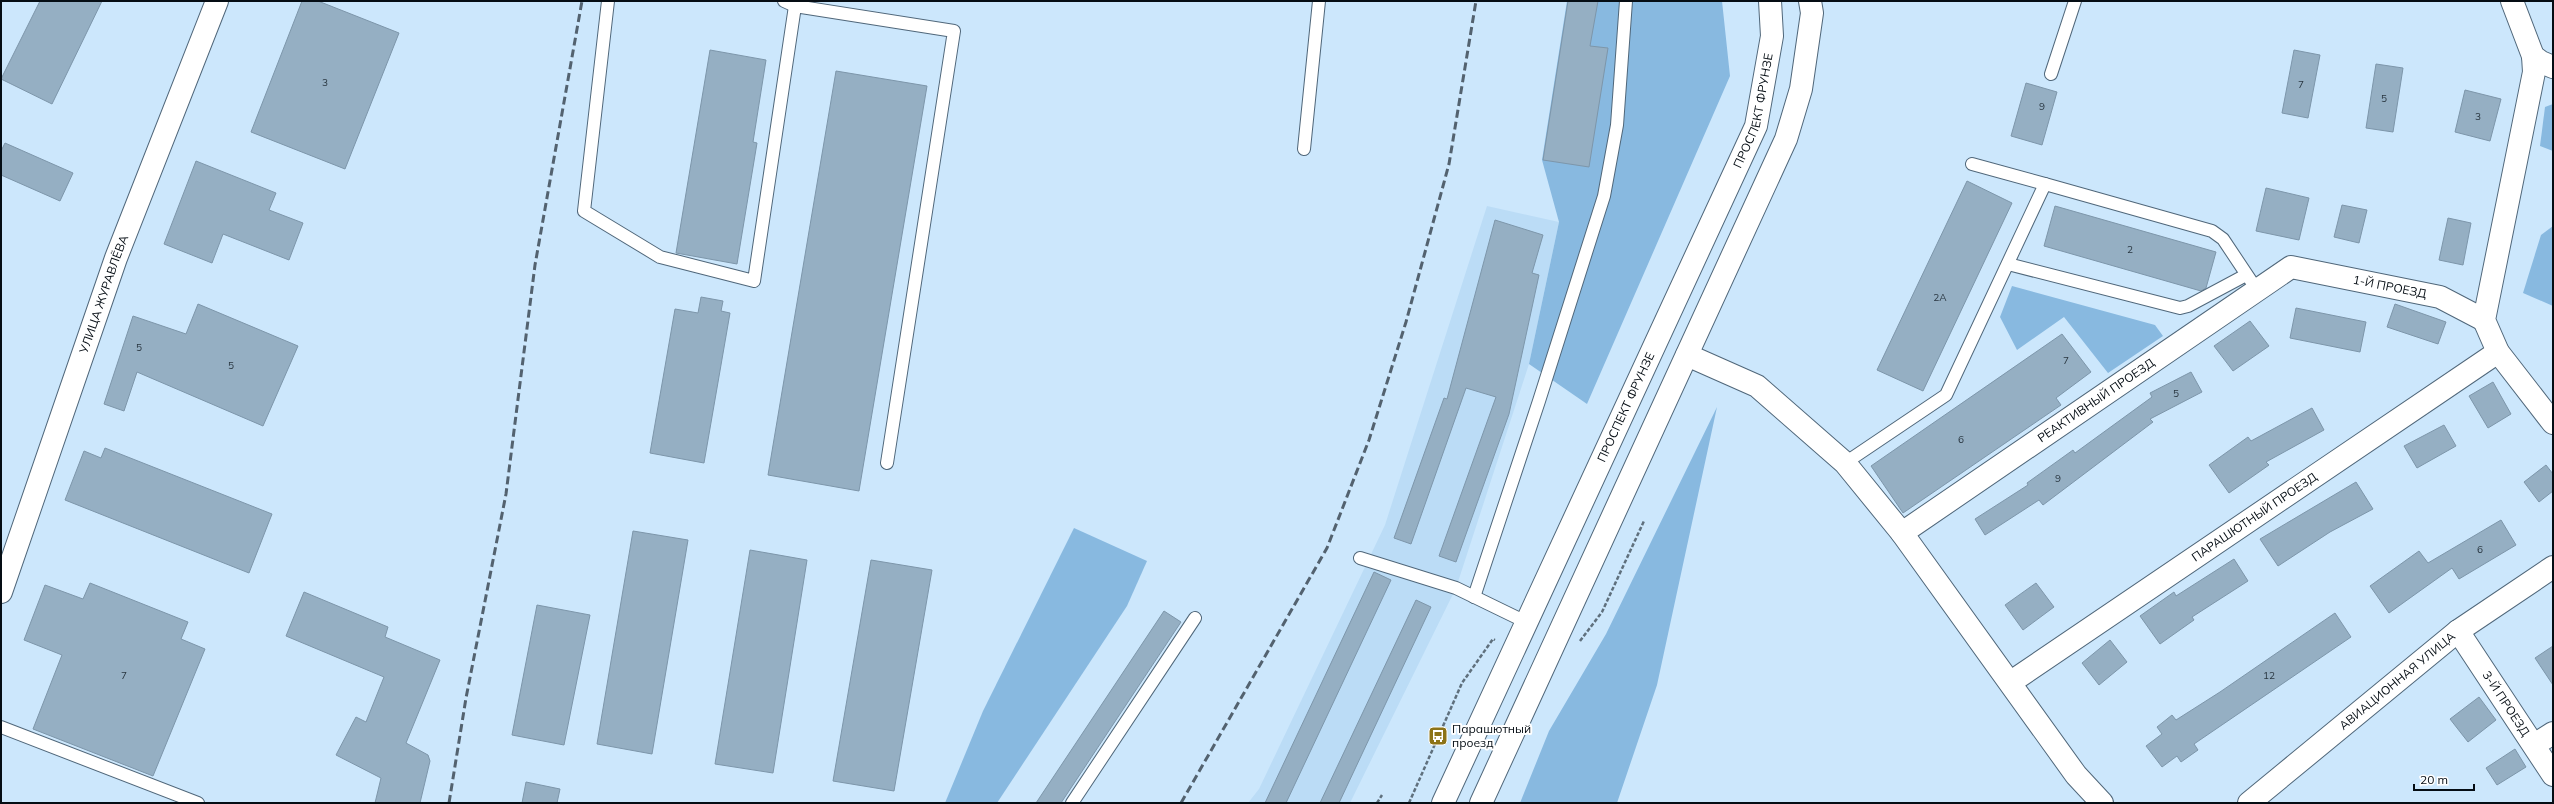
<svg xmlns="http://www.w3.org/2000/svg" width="2554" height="804" viewBox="0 0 2554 804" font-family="Mulish,sans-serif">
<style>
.built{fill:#bbdcf6}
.green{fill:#88b9e0}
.building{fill:#95afc3;stroke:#7d96aa}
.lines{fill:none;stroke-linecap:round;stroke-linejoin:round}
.service-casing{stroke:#50677a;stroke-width:14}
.minor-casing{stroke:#50677a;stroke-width:24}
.secondary-casing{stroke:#50677a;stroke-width:24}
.path{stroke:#5f707d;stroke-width:2.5;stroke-dasharray:4 2;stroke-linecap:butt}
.service{stroke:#fff;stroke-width:12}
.minor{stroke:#fff;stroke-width:22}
.secondary{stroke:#fff;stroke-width:22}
.rail{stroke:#53626f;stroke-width:3;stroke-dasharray:8 4;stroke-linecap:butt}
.labels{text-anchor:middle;stroke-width:4;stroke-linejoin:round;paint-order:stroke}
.number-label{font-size:10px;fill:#293640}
.street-label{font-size:12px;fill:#050d14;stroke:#fff}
.poi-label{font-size:12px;fill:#050d14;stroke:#fff;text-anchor:start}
</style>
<rect width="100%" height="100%" fill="#cce7fc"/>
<polygon class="built" points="1487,206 1559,222 1529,364 1456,588 1350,803 1248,803 1259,789 1385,525"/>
<g class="green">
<polygon points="1567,1 1722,1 1730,76 1587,404 1529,364 1559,222 1542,160"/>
<polygon points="2553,104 2553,151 2540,146 2545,107"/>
<polygon points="2553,226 2553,306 2523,293 2541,235"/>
<polygon points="2012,286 2155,325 2163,336 2108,373 2064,317 2017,350 2000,317"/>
<polygon points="1717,407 1657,685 1617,803 1520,803 1549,731 1606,634"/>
<polygon points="1074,528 1147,561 1127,606 997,803 945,803 983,711"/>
</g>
<g class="building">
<polygon points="40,1 102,1 52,104 1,79"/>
<polygon points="302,1 318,1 399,33 345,169 251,132"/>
<polygon points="1568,1 1598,1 1590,46 1608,48 1589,167 1543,160"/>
<polygon points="710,50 766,60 753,142 757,143 737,264 676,253"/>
<polygon points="2294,50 2320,55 2308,118 2282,113"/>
<polygon points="2376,64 2403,68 2393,132 2366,128"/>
<polygon points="836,71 927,86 859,491 768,475"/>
<polygon points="2026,83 2057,92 2042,145 2011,136"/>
<polygon points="2465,90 2501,99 2490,141 2455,132"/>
<polygon points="5,143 73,173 60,201 1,175 1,151"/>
<polygon points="196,161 276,193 269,210 303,223 289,260 223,234 212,263 164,244"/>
<polygon points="1967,181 2012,203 1923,391 1877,370"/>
<polygon points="2266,188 2309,198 2299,240 2256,231"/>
<polygon points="2342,205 2367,210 2359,243 2334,237"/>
<polygon points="2055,206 2216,252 2206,288 2201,291 2044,246"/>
<polygon points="2448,218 2471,223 2463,265 2439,260"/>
<polygon points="1495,220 1543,235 1532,273 1539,275 1509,414 1456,562 1439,556 1496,397 1466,388 1411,544 1394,538 1444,398 1447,399"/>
<polygon points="701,297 723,301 721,311 730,313 704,463 650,453 675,309 698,313"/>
<polygon points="198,304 298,346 263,426 137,372 124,411 104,404 133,316 186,334"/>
<polygon points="2395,304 2446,322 2438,344 2387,327"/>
<polygon points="2296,308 2366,322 2360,352 2290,338"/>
<polygon points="2250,321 2269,346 2233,371 2214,346"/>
<polygon points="2062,334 2091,372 2056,398 2061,405 1903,513 1871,466"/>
<polygon points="2191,372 2202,392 2150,419 2153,422 2043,505 2039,500 1985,535 1975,519 2028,485 2027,483 2073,450 2075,453 2152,397 2150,393"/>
<polygon points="2493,382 2511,414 2488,428 2469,396"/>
<polygon points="2312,408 2324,430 2266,462 2269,465 2229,493 2209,465 2248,437 2251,441"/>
<polygon points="2444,425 2456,446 2417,468 2404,446"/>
<polygon points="105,448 272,514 249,573 65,500 84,451 101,458"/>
<polygon points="2546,465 2553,474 2553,491 2539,502 2524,482"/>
<polygon points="2356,482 2373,509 2330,532 2278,566 2260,539"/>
<polygon points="2501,520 2516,545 2459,579 2452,568 2389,613 2370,586 2419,551 2428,563"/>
<polygon points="633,531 688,540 652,754 597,744"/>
<polygon points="750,550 807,560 773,773 715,764"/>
<polygon points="2234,559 2248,581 2192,617 2194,620 2160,644 2140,616 2174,592 2176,596"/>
<polygon points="871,560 932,570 894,791 833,781"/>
<polygon points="1374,572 1391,580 1286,803 1265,803"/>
<polygon points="90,583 188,622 181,639 205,649 153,776 33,729 62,655 24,640 45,585 83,599"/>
<polygon points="2036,583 2054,607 2023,630 2005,605"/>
<polygon points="304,592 388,627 385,637 440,660 406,743 428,755 430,761 420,803 375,803 381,778 336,755 356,717 366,722 384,677 286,636"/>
<polygon points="1416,600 1431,607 1339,803 1320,803"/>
<polygon points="537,605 590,615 564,745 512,735"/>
<polygon points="1164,611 1181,622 1061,803 1036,803"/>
<polygon points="2335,613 2351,637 2194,744 2198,750 2181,762 2177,756 2162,767 2146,746 2162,734 2157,727 2172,715 2176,720 2220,692"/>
<polygon points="2110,640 2127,662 2099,685 2082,663"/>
<polygon points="2553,646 2553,685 2535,658"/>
<polygon points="2479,697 2496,720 2468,742 2450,719"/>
<polygon points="2515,749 2526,767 2497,785 2486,768"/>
<polygon points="526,782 560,789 557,803 522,803"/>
</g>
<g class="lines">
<g class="service-casing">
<g id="service">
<polyline points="608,1 584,211 660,257 754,281 795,6 954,31 887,463"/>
<polyline points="784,1 795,6"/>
<polyline points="2051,74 2075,1"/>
<polyline points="1304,149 1319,1"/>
<polyline points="1972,164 2045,184"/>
<polyline points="2008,264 2180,308 2188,306 2246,275"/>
<polyline points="1845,463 1946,395 2045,184 2212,231 2223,239 2257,290"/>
<polyline points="1360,558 1456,588 1526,622"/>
<polyline points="1474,597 1539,401 1604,196 1617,125 1626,1"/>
<polyline points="1,727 198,803"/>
<polyline points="1072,803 1195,618"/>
</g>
</g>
<g class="minor-casing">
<g id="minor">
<polyline points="2512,1 2533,56 2541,62 2553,67"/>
<polyline points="2533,56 2534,72 2484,320 2498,352 2553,423"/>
<polyline points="1687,355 1757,386 1845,463 1902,533 2076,775 2102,803"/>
<path id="s1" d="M1902 533 2291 267 2440 297 2484 320"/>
<path id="s2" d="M1 592 116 258 217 1"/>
<path id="s3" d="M2458 631 2553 775"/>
<path id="s4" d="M2011 682 2498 352"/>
<polyline points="2534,745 2553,733"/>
<path id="s5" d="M2249 803 2458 631 2553 567"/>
</g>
</g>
<g class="secondary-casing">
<g id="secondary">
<path id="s6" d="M1443 803 1756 126 1772 36 1770 1"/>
<polyline points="1481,803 1786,139 1801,89 1812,13 1810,1"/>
</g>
</g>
<g class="path">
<polyline points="1580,641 1602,612 1644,521"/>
<polyline points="1377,803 1382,795"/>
<polyline points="1409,803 1462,683 1493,639 1495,640"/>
</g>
<use href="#service" class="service"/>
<use href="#minor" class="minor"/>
<use href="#secondary" class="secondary"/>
<g class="rail">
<polyline points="449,803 466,698 506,494 535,265 582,1"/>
<polyline points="1181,803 1327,548 1369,440 1406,322 1449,164 1476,1"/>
</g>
</g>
<defs>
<g id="bus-square" transform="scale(1)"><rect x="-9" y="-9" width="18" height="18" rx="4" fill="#8c7317" stroke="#fff"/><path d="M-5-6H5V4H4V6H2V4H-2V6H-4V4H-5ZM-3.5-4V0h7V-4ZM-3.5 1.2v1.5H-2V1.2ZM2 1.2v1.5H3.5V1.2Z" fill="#fff"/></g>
</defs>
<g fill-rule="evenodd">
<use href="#bus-square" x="1438" y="736"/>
</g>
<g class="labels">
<g class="number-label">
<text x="325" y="86">3</text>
<text x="2301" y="88">7</text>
<text x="2384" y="102">5</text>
<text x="2042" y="110">9</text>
<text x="2478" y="120">3</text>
<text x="2130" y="253">2</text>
<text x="1940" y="301">2А</text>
<text x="139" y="351">5</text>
<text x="2066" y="364">7</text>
<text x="231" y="369">5</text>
<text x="2176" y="397">5</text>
<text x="1961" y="443">6</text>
<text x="2058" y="482">9</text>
<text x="2480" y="553">6</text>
<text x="124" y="679">7</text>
<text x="2269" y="679">12</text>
</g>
<g class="street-label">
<text dy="4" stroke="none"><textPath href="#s6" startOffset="760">ПРОСПЕКТ ФРУНЗЕ</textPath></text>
<text dy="4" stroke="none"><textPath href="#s1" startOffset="572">1-Й ПРОЕЗД</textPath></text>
<text dy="4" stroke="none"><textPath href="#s2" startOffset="315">УЛИЦА ЖУРАВЛЁВА</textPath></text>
<text dy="4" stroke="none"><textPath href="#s1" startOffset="235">РЕАКТИВНЫЙ ПРОЕЗД</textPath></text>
<text dy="4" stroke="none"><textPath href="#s6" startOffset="436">ПРОСПЕКТ ФРУНЗЕ</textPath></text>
<text dy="4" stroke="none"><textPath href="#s4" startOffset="294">ПАРАШЮТНЫЙ ПРОЕЗД</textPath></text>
<text dy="4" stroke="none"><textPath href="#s5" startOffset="192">АВИАЦИОННАЯ УЛИЦА</textPath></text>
<text dy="4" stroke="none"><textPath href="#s3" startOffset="87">3-Й ПРОЕЗД</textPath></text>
</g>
<g class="poi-label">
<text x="1452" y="733">Парашютный<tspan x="1452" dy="14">проезд</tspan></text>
</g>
</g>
<rect width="2554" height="804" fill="none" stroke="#050d14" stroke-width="4"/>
<path d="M2414 784v6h60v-6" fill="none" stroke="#050d14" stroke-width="2"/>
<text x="2420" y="784" font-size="12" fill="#050d14" stroke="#ffffff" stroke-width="3" paint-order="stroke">20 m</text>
</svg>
